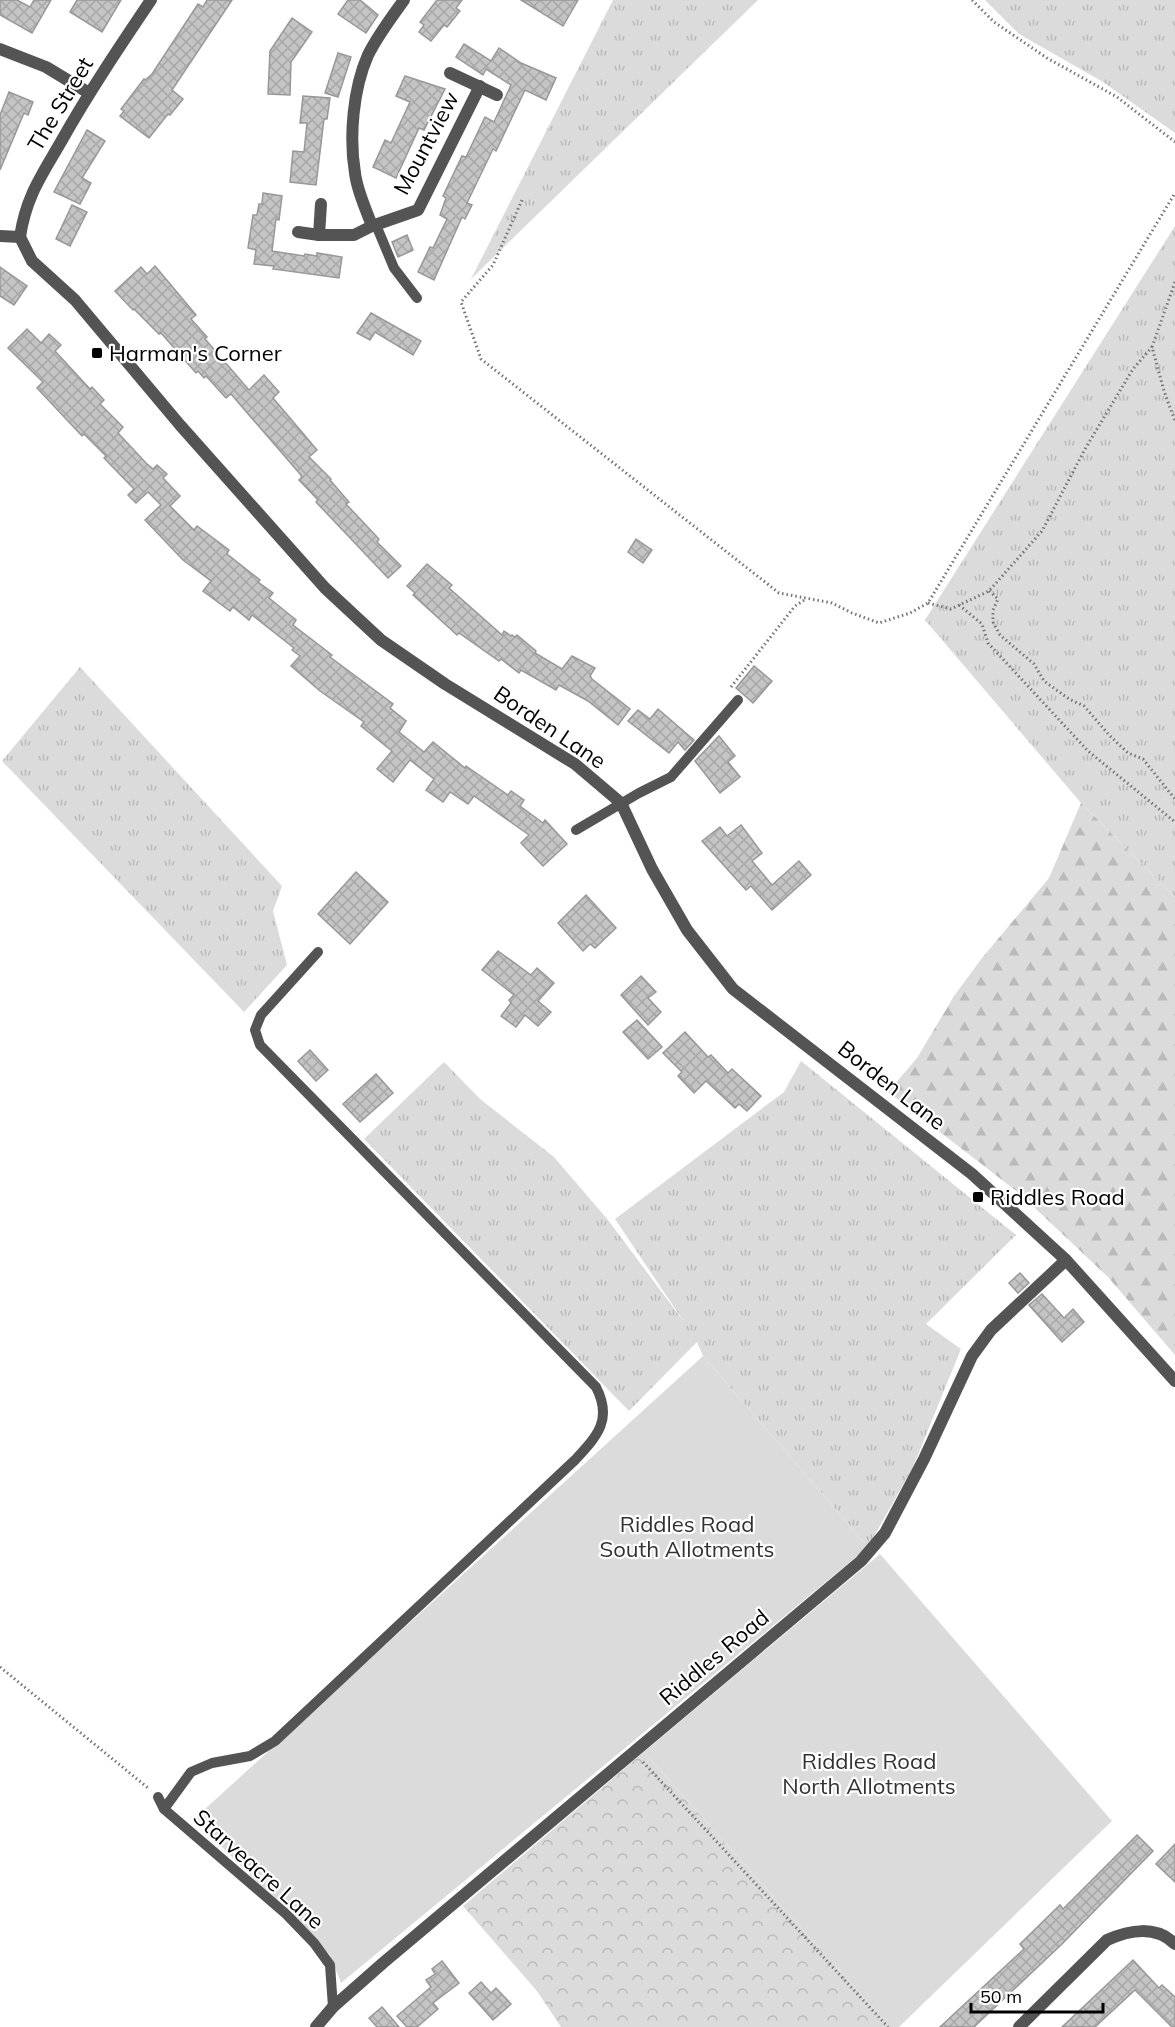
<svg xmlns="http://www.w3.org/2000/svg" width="1175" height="2027" viewBox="0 0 1175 2027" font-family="Mulish,sans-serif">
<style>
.grass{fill:url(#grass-tufts)}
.forest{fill:url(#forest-firs)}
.park{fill:url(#park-crowns)}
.garden{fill:#dbdbdb}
.building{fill:url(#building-cross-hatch);stroke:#989898;stroke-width:1.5}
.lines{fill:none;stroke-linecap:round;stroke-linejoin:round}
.path{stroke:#767676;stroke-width:3;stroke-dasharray:1.5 3;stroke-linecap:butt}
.lane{stroke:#545454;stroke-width:10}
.street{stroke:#545454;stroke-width:12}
.poi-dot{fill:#000;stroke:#fff;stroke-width:2}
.labels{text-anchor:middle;stroke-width:4.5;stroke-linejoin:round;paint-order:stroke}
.street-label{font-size:22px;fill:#000;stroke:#fff}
.poi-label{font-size:22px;fill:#000;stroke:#fff;text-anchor:start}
.park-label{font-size:22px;fill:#323232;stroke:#fff}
</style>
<defs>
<pattern id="grass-tufts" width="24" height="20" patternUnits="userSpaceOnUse" patternTransform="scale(1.5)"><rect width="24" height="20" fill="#dbdbdb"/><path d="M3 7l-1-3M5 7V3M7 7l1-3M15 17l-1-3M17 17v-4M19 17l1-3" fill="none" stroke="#bababa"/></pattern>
<pattern id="forest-firs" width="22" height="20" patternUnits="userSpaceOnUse" patternTransform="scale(1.5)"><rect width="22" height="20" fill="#dbdbdb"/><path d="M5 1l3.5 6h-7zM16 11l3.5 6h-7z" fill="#bababa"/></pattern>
<pattern id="park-crowns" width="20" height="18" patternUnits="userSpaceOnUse" patternTransform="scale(1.5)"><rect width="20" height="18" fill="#dbdbdb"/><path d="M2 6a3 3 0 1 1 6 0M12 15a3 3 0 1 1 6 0" fill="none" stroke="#bababa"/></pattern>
<pattern id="building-cross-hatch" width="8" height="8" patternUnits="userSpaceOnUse" patternTransform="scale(1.5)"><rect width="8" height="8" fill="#c4c4c4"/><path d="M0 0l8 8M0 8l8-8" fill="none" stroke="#a7a7a7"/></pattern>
</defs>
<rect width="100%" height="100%" fill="#fff"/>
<g class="grass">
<polygon points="613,0 758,0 471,279"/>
<polygon points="985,0 1175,0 1175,133 1103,82 1019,34"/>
<polygon points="1175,226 1175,897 1081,803 925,620"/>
<polygon points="80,667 282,886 273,911 287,965 244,1012 2,761"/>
<polygon points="801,1061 1016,1235 926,1324 961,1349 913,1467 868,1547 703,1356 697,1342 629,1411 364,1139 444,1062 480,1099 554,1157 608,1220 684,1322 615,1219 784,1092"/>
</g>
<polygon class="forest" points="1081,803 1175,897 1175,1355 1108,1277 1019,1193 888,1092 917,1058 954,996 982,958 1049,878"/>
<polygon class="park" points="644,1752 890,2027 561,2027 537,1991 463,1906"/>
<g class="garden">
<polygon points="703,1356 868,1547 341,1983 330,1955 194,1819"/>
<polygon points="880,1554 1112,1821 899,2027 890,2027 644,1752"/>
</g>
<g class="building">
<polygon points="0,0 17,0 30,7 34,0 51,0 32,33 0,15"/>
<polygon points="77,0 121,0 102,32 70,12"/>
<polygon points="207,0 232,0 172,90 183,99 170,115 168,114 149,138 120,116 124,111 121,109 144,79 145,80 152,74 198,4 203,7"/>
<polygon points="348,0 360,0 378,15 366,33 338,14"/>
<polygon points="437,0 462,0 456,8 460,11 447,27 444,25 431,41 419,32 424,25 420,22"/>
<polygon points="521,0 578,0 563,26"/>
<polygon points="292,18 312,32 291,62 290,95 268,94 270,51"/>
<polygon points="464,44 491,61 499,48 521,63 556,78 546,100 525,90 496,151 493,149 467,203 472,205 465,219 462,217 434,280 418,272 430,247 433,248 447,219 440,215 446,198 443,196 462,156 466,157 485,117 494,122 511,85 486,69 483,75 456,57"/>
<polygon points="338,53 351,57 338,97 325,93"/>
<polygon points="405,76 445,89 424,130 419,128 396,178 373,167 385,140 391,143 410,102 396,96"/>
<polygon points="9,92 33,102 28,115 24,113 0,170 0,115"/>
<polygon points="303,96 330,98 327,119 324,119 316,185 290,182 293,151 304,152 307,123 300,123"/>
<polygon points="87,130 105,141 82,178 91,183 80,204 54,192"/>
<polygon points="263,193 282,196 279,220 276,219 272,251 304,256 305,254 317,256 317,253 342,257 339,278 273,269 274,266 254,264 256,250 248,248 253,215 257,215 259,204 262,204"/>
<polygon points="72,205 87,212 70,246 56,239"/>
<polygon points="407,235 413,250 398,257 392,242"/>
<polygon points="155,266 196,315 191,319 207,337 205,339 249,390 264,375 279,392 273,398 317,450 309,457 331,479 330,480 349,502 346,504 379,539 377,542 401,566 388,578 316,502 318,500 299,480 302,477 300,474 231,394 226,398 206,376 204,378 198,371 196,373 161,333 159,334 134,309 133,310 115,291 141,267 147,274"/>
<polygon points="0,267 27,286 14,305 0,296"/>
<polygon points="371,313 421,341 413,355 375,332 370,340 357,333"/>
<polygon points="27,329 41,343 49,334 61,345 55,351 90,389 92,387 104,400 100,404 123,427 118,433 146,463 153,469 157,465 167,474 163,478 180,496 170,506 194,530 197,526 229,550 227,554 260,580 258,582 273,593 269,598 296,620 293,625 332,655 330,657 393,704 390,708 406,721 399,732 424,752 433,742 465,768 466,766 508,795 511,791 524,800 520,806 543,823 545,820 567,844 543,866 521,843 529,835 474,796 468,804 450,792 443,802 426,790 434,779 410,760 393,782 377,769 392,751 361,726 364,722 320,691 291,666 300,656 292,650 294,648 252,615 249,620 233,607 230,611 203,591 211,581 183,560 145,520 161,505 148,492 136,503 128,495 134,489 104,458 106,456 84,434 82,436 37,388 43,382 8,348"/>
<polygon points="636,539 652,550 643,563 628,552"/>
<polygon points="427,564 452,585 449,588 502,635 504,631 511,636 512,635 515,637 517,635 536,651 535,653 562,669 572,656 595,668 590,676 592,679 630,709 618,725 588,701 559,685 556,690 521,670 519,673 501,659 499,661 459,633 457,635 413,595 415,593 407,586"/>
<polygon points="754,666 772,681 753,703 736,688"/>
<polygon points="658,709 694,740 685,750 678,742 669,753 628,721 638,710 650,719"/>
<polygon points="719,736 735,756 728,762 740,777 720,793 695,761"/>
<polygon points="741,825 762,853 752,861 772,885 799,861 811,875 772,910 751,886 746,890 702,841 720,827 727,836"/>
<polygon points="356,872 388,902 350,944 318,914"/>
<polygon points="586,895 616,928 595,948 590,944 583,951 558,923"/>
<polygon points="498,951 531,975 537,968 554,983 538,1001 551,1012 538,1026 525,1015 516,1027 501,1016 511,1003 509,1000 514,995 482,970"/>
<polygon points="641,976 656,992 648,998 661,1012 648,1025 621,995"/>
<polygon points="637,1020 662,1047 648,1059 623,1032"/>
<polygon points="685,1032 708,1057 711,1055 728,1073 732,1069 761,1096 747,1111 739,1104 735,1108 706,1081 694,1093 678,1076 682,1072 663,1053"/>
<polygon points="310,1050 328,1070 316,1081 298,1061"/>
<polygon points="376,1074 393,1093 360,1122 343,1104"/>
<polygon points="1020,1273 1029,1283 1018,1293 1009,1283"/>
<polygon points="1042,1294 1064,1318 1073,1309 1084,1322 1062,1342 1029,1305"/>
<polygon points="1137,1835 1153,1851 1062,1944 974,2027 940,2027 1024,1949 1020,1944 1060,1905 1063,1909"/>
<polygon points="1175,1844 1175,1882 1156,1864"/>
<polygon points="1133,1960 1159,1988 1162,1985 1175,1997 1175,2027 1172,2027 1135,1990 1095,2027 1062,2027"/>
<polygon points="442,1961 459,1983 433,2003 438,2009 417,2027 407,2027 397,2016 431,1987 426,1980 435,1974 432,1969"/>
<polygon points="481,1982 491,1993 496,1988 511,2004 493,2020 469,1993"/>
<polygon points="382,2007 399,2027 377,2027 369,2018"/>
</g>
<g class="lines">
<g class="path">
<polyline points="972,0 994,22 1047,58 1117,97 1175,142"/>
<polyline points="522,200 493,265 461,302 481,359 779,593 832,603 852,613 879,623 910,613 928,603 1175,193"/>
<polyline points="1175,282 1152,347 1164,391 1175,421"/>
<polyline points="989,591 998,599 993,610 993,622 1000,635 1034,664 1044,681 1069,699 1084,706 1110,736 1128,753 1143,759 1175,799"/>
<polyline points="928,603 951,609 989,591 1042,531 1085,449 1133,369 1152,347"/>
<polyline points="959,605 982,624 988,643 1088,751 1175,822"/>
<polyline points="731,687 795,606 806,599"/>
<polyline points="0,1667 148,1788"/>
<polyline points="643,1762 888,2027"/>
</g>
<g class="lane">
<polyline points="376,225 394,268 417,298"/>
<polyline points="576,830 639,793 671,777 738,700"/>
<polyline points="158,1797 164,1809 286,1914 314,1943 330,1965 333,2007"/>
<path d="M164 1809 191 1772 212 1763 250 1756 275 1741 575 1460C597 1436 613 1420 596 1387L260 1045 255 1030 261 1015 318 952"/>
</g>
<g class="street">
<polyline points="0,49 46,67 89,93"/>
<polyline points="450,73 497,95"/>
<path d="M372 226C366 209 357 191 355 173 349 137 353 89 368 55 378 35 391 18 404 0"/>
<polyline points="298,232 319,235 354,235 372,226 418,210 480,86"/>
<polyline points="319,235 321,204"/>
<polyline points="0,236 20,237"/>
<polyline points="20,237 32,261 75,300 180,425 325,588 381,640 445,684 575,764 621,803 652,869 687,930 733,989 972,1174 1066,1260 1175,1381"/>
<path d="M20 237C26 196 42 175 62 140 89 92 120 46 151 0"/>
<polyline points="316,2027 333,2007 383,1963 861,1561 885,1533 924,1459 972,1356 991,1330 1066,1260"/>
<path d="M1019 2027 1107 1940C1129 1930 1156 1925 1175 1944"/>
</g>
</g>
<g class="poi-dot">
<rect x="91" y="347" width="12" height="12" rx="3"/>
<rect x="972" y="1191" width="12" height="12" rx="3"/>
</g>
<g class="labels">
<g class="street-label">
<text transform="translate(60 104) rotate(-59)" y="8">The Street</text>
<text transform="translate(426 143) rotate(-62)" y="8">Mountview</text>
<text transform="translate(550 727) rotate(34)" y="8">Borden Lane</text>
<text transform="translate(892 1085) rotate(38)" y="8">Borden Lane</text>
<text transform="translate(714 1657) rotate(-40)" y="8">Riddles Road</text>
<text transform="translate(259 1869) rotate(42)" y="8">Starveacre Lane</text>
</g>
<g class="poi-label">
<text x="109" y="361">Harman's Corner</text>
<text x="990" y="1205">Riddles Road</text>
</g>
<g class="park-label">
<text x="687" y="1532">Riddles Road<tspan x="687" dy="25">South Allotments</tspan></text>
<text x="869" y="1769">Riddles Road<tspan x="869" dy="25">North Allotments</tspan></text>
</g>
</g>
<path d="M971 2003v9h132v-9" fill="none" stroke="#000000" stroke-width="3"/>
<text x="980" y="2003" font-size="18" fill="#000000" stroke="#ffffff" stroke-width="4.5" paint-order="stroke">50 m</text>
</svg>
